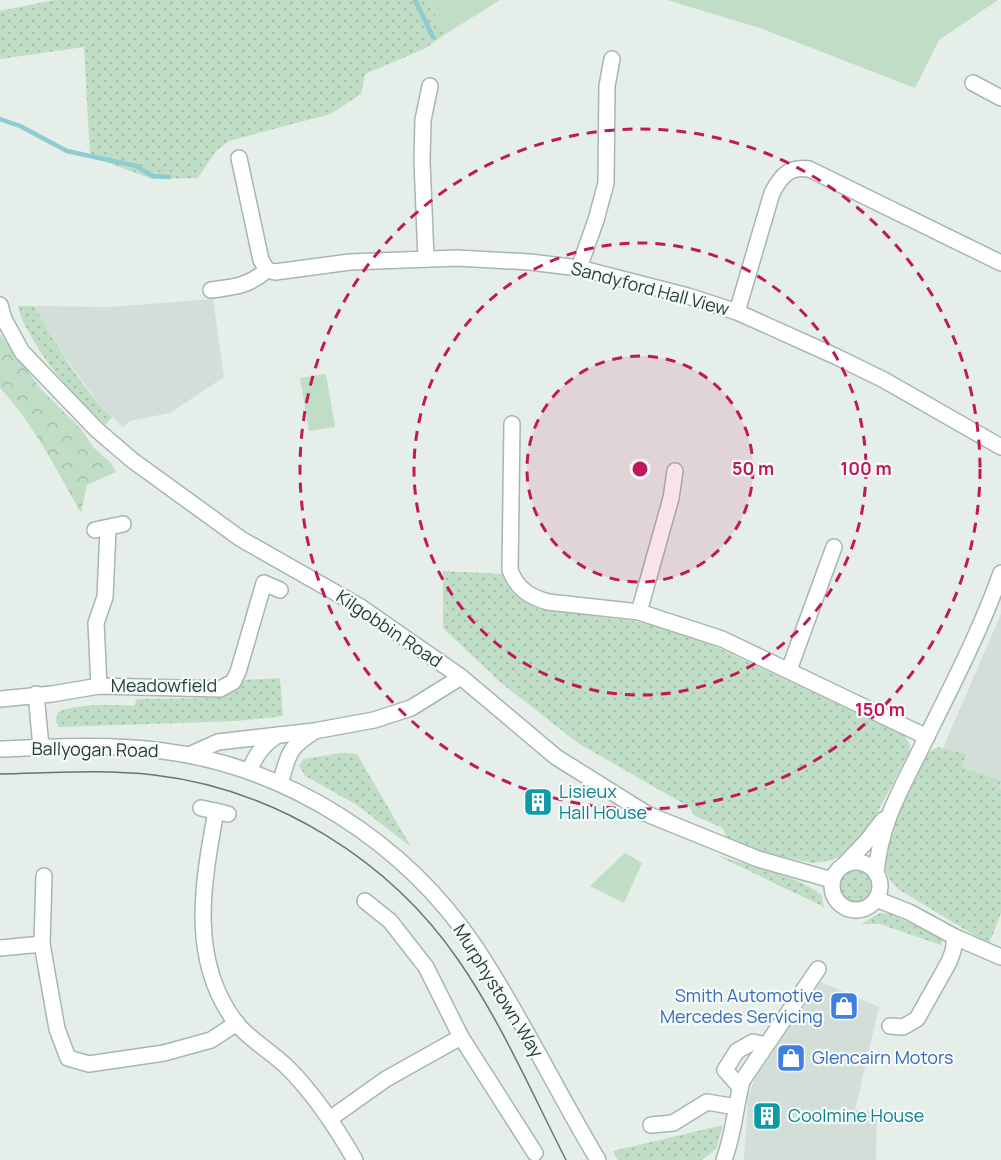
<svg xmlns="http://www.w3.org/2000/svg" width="1001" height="1160" viewBox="0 0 1001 1160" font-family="Manrope,sans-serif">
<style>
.built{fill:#d3ded8}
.grass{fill:url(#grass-dots)}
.forest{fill:url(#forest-crowns)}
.green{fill:#bfdec5}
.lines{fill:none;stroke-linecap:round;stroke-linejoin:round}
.stream{stroke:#8fccd1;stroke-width:4.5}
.minor-casing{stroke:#a7b6b0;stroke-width:18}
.minor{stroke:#fff;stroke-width:15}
.tram{stroke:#5f7b71;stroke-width:1.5}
.ring{fill:none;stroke:#c2185b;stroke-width:3;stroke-dasharray:10 8}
.labels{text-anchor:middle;stroke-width:4.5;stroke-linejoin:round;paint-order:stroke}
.street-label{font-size:18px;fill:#244036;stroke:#f6faf8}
.culture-label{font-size:18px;fill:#0d838f;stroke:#f6faf8;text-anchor:start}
.shop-label{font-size:18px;fill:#366cbe;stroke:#f6faf8;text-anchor:end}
.centre{fill:#c2185b;stroke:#f6faf8;stroke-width:3}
.ring-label{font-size:18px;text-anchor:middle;font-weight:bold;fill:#c2185b;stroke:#f6faf8;stroke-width:4.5;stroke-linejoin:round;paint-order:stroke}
</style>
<defs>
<pattern id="grass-dots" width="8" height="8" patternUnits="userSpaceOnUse" patternTransform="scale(1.5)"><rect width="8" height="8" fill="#bfdec5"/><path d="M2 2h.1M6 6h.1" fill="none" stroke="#a4c0aa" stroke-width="1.8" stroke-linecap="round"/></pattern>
<pattern id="forest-crowns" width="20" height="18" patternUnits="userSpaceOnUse" patternTransform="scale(1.5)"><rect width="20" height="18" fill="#bfdec5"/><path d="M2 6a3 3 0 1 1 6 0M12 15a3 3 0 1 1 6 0" fill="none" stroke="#a4c0aa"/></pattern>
</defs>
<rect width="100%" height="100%" fill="#e5eee9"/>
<g class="built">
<polygon points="213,299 224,377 170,413 130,421 123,427 100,405 59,349 34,306 111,307"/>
<polygon points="1001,614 1001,789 998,788 1000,781 962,767 943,748"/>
<polygon points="821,982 879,1007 855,1110 877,1112 876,1160 744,1160 748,1097 755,1078"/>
</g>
<g class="grass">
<polygon points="54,0 429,0 444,35 424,49 365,74 361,94 330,114 229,141 215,152 198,178 152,179 90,156 84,47 0,59 0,11"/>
<path d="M18 306H34C55 343 81 388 112 417L105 425C77 397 49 370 31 336 25 326 20 317 18 306Z"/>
<polygon points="443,571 502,574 514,594 538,609 649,623 708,643 905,736 910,745 909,752 865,836 849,852 832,860 813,863 759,852 727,839 723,828 695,816 689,807 578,743 500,682 443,628"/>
<path d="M280 678 283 716 237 721 59 727 56 721 58 712C79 703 112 705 134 706L137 699 222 698 237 690 244 680Z"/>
<polygon points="938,747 966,754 962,767 1001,781 998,788 1001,789 1001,913 989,944 898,889 890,880 882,862 894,818 925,759 929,752"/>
<polygon points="341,753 357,754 411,847 357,805 305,776 299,765 304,759"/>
<path d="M716 855C741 863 806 878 822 896L824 909 822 906Z"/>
<circle cx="855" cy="886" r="16"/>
<polygon points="880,913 891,914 937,936 943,939 941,945 880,924 861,924"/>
<polygon points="723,1125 716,1149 702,1160 618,1160 613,1151"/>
</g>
<path class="forest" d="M0 334 41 389 82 430 93 447 111 463 116 472 87 485 81 513C57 470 34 425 0 388Z"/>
<g class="green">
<polygon points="429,0 500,0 444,35"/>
<polygon points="667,0 998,0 939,40 915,88 760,28"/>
<polygon points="326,374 335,427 309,431 300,378"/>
<polygon points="625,853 642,863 624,903 590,886"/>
</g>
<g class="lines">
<g class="stream">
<polyline points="415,0 433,37"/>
<polyline points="0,119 20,126 67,151 136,166 153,176 169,177"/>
</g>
<g class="minor-casing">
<g id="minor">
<polyline points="973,83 1001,98"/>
<polyline points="239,158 261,260 267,270"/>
<polyline points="426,259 422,161 423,120 430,86"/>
<polyline points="579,268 596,220 606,183 607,86 612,59"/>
<polyline points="267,270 275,272 350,262 457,258 530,262 579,268 688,296 737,312 837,357 884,380 1001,447"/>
<path d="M211 290C234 287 249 286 267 270"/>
<polyline points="0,305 4,319 22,352 97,430 132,460 241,539 359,606 461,677 556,757 647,814 758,859 832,880"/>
<path d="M737 312 772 193C781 176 789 166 809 169L1001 263"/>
<path d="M512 424 510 570C517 589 530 597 548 602L639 612 722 639 927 737"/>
<polyline points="95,530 123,524"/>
<polyline points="639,612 671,498 675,471"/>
<polyline points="789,670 834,547"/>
<polyline points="99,686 96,623 105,597 108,529"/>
<polyline points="36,694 41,747"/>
<polyline points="0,699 52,694 99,686 220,689 233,682 238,672 264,583 280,590"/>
<path d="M0 749C54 747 110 744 163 751 288 767 406 843 476 948 521 1016 556 1090 598 1160"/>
<polyline points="189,755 218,742 314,731 374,720 411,708 461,677"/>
<path d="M249 771C256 755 263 744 278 735"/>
<path d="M280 783C289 757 286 749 312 733"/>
<polyline points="201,808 228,814"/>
<path d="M216 811C203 883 188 959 236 1023 250 1040 272 1052 288 1068 315 1095 336 1127 355 1160"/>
<circle cx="856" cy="886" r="24"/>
<polyline points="845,864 866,842 883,820"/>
<path d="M876 873C881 818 904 785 927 736 953 684 982 627 1001 573"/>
<polyline points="44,876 42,944 57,1029 68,1058 89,1064 164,1053 211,1040 237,1023"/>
<polyline points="876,899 909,912 955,937 1001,957"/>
<polyline points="365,901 390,921 426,967 461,1037 535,1153"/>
<polyline points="0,948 42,944"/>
<polyline points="890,1026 903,1027 917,1019 949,962 953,951 955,937"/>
<polyline points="740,1087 725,1070 737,1051 753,1042 765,1045"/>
<polyline points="331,1118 386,1079 461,1037"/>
<polyline points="651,1125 673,1123 707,1102 736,1107"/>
<path d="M724 1160C734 1133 735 1109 742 1081L818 969"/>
</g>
</g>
<use href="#minor" class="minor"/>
<path class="tram" d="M0 774C51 773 103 769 154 775 275 789 390 860 459 961 501 1022 532 1093 566 1160"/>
</g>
<circle cx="640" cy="469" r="113" fill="#c2185b" fill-opacity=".12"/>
<g class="ring">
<circle cx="640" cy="469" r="113"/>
<circle cx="640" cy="469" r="226"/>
<circle cx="640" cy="469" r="340"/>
</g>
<defs>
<g id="building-square" transform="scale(1.5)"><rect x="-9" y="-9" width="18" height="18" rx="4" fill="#0f9aa8" stroke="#f6faf8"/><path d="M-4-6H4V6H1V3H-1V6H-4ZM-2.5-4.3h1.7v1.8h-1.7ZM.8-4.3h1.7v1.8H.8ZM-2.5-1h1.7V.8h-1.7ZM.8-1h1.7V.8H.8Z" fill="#fff"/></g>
<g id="shop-square" transform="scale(1.5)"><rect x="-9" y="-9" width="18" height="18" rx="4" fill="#3f7fe0" stroke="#f6faf8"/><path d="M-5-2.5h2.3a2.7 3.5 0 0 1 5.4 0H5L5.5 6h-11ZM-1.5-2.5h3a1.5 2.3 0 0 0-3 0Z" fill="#fff"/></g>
</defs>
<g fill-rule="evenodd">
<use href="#building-square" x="538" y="802"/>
<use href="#shop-square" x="844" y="1006"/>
<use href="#shop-square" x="791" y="1058"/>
<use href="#building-square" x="767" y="1116"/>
</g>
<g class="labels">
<g class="street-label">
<text transform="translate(650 289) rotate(15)" y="6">Sandyford Hall View</text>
<text transform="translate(389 629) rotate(34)" y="6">Kilgobbin Road</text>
<text x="164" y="692">Meadowfield</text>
<text transform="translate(95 750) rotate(1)" y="6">Ballyogan Road</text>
<text transform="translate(498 991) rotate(58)" y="6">Murphystown Way</text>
</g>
<g class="culture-label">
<text x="559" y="798">Lisieux<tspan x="559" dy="21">Hall House</tspan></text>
<text x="788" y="1122">Coolmine House</text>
</g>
<g class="shop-label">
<text x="823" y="1002">Smith Automotive<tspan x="823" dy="21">Mercedes Servicing</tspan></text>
<text x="812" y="1064" text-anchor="start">Glencairn Motors</text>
</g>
</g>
<circle cx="640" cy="469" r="9" class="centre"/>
<g class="ring-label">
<text x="753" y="475">50 m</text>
<text x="866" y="475">100 m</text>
<text x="880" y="716">150 m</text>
</g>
</svg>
